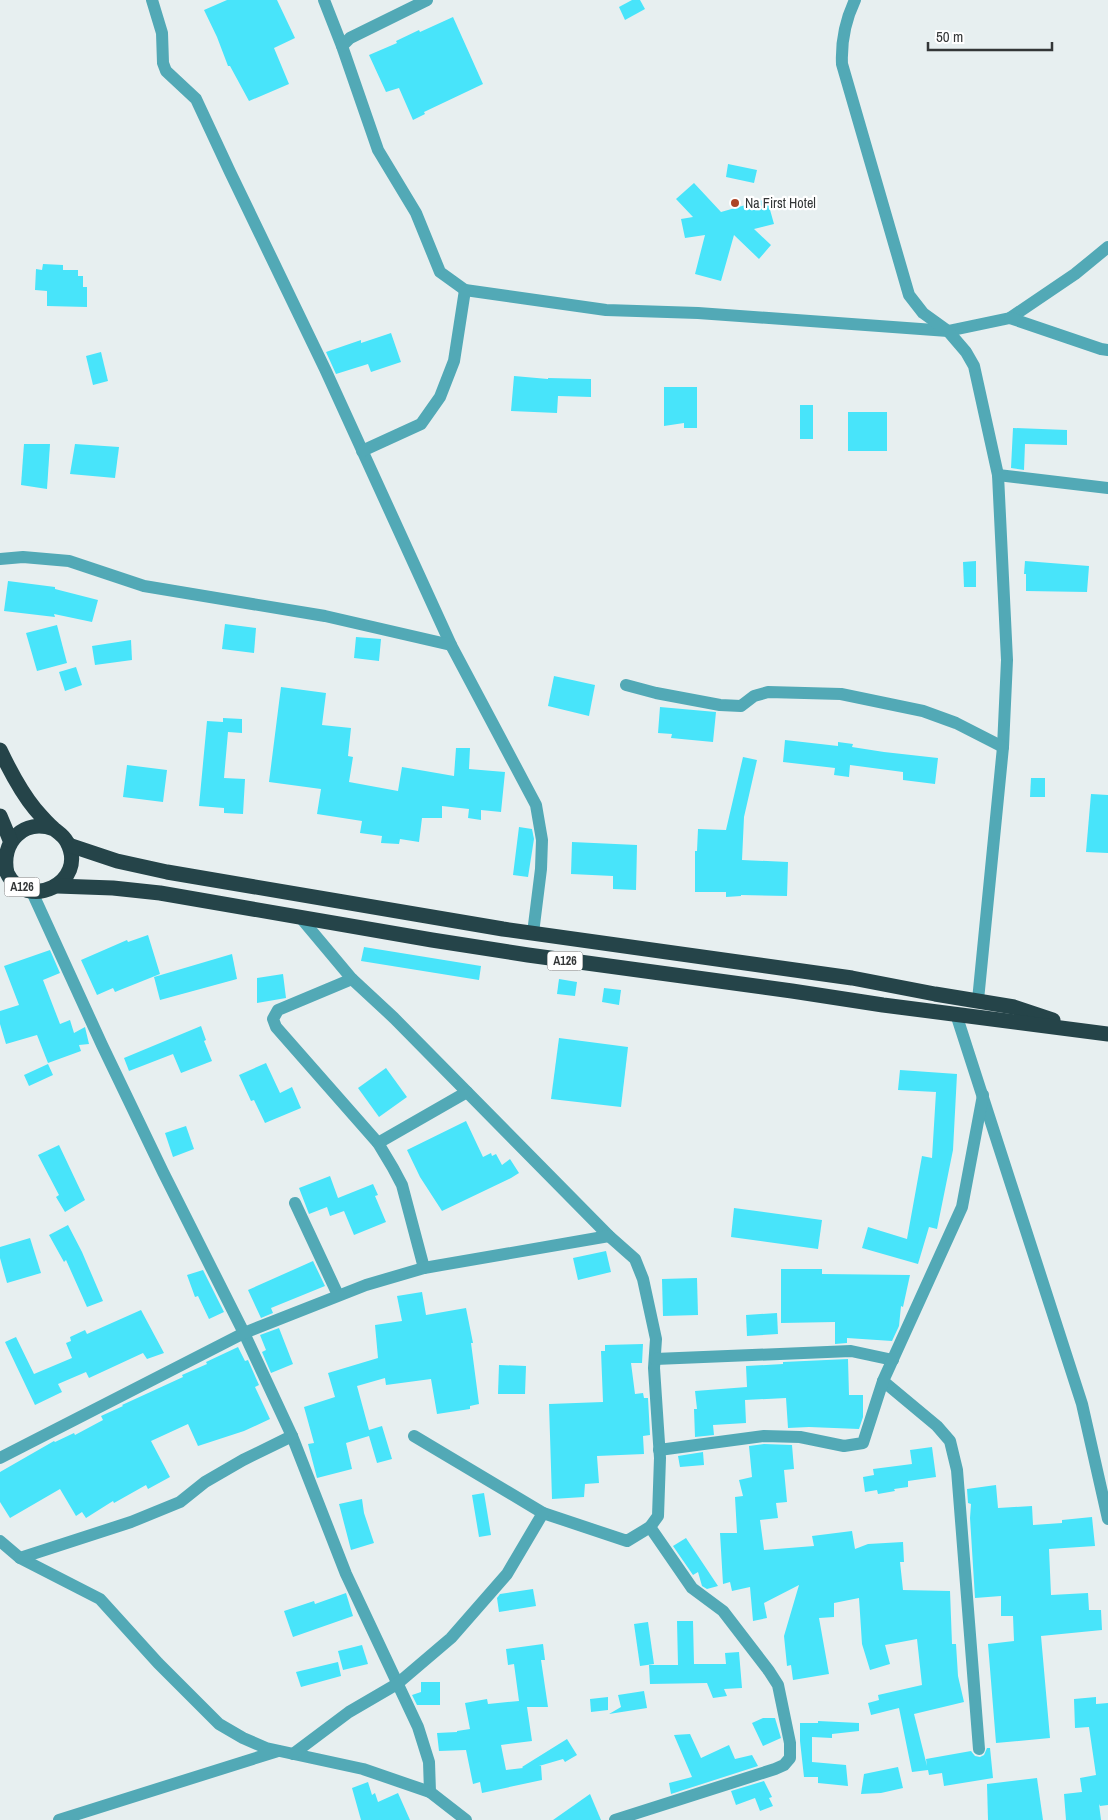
<svg xmlns="http://www.w3.org/2000/svg" width="1108" height="1820" viewBox="0 0 1108 1820" font-family="'Archivo Narrow',sans-serif">
<style>
.building{fill:#48e4fa}
.lines{fill:none;stroke-linecap:round;stroke-linejoin:round}
.minor{stroke:#52a9b6;stroke-width:12}
.highway{stroke:#254449;stroke-width:15}
.poi-dot{fill:#ad4526;stroke:#fff;stroke-width:2}
.labels{text-anchor:middle;stroke-width:4.5;stroke-linejoin:round;paint-order:stroke}
.shield{fill:#fff;stroke:#707273;stroke-width:1}
.shield-label{font-size:12px;font-weight:bold;fill:#333637}
.poi-label{font-size:14px;fill:#333637;stroke:#fff;text-anchor:start}
</style>
<rect width="100%" height="100%" fill="#e7eff0"/>
<g class="building">
<polygon points="227,0 277,0 295,38 274,48 289,84 249,101 230,66 228,66 217,37 204,10"/>
<polygon points="632,0 640,0 645,9 625,20 619,7"/>
<polygon points="453,17 483,84 424,112 425,114 413,120 399,88 386,92 369,55 397,43 396,41 419,30 420,32"/>
<polygon points="728,164 757,170 754,183 726,177"/>
<polygon points="694,183 721,212 767,199 774,224 754,229 771,245 759,259 734,235 721,281 695,274 705,235 685,238 681,219 693,217 676,199"/>
<polygon points="43,264 63,265 63,270 78,270 78,276 83,276 83,287 87,287 87,307 47,306 47,291 35,290 36,269 42,270"/>
<polygon points="391,333 401,362 371,372 368,364 336,374 326,352 361,340 361,343"/>
<polygon points="101,352 108,381 93,385 86,356"/>
<polygon points="514,376 548,379 548,378 591,379 591,397 558,396 557,413 511,411"/>
<polygon points="664,387 697,387 697,428 684,428 684,423 664,426"/>
<rect x="800" y="405" width="13" height="34"/>
<rect x="848" y="412" width="39" height="39"/>
<polygon points="1013,428 1067,430 1067,445 1025,444 1024,470 1011,468"/>
<polygon points="24,444 50,444 47,489 21,485"/>
<polygon points="75,444 119,447 115,478 70,474"/>
<polygon points="976,561 976,587 964,587 963,562"/>
<polygon points="1025,561 1089,566 1087,592 1026,591 1026,574 1024,574"/>
<polygon points="8,581 55,587 55,589 98,600 92,622 54,614 55,617 4,611"/>
<polygon points="225,624 256,628 254,653 222,649"/>
<polygon points="57,625 67,663 37,671 26,633"/>
<polygon points="356,637 381,639 379,661 354,658"/>
<polygon points="131,640 132,660 95,665 92,646"/>
<polygon points="76,667 82,685 65,691 59,672"/>
<polygon points="554,676 595,685 589,716 548,706"/>
<polygon points="281,687 326,693 322,725 351,728 348,756 353,757 349,782 398,791 402,767 454,776 456,748 470,748 469,769 505,772 501,812 481,810 481,820 468,818 469,809 442,806 442,818 422,818 419,842 400,839 399,844 381,843 382,836 360,833 362,821 317,814 321,789 269,782"/>
<polygon points="660,707 716,712 713,742 671,738 672,734 658,733"/>
<polygon points="223,718 242,719 242,733 228,732 224,778 245,779 243,814 224,813 224,808 199,806 207,721 223,722"/>
<polygon points="785,740 838,746 838,742 853,744 852,747 884,752 938,758 935,784 903,780 903,772 850,765 849,777 834,775 835,768 783,762"/>
<polygon points="743,757 757,760 744,817 742,860 788,862 787,896 741,895 741,896 726,897 726,892 695,892 695,851 697,851 698,829 726,830"/>
<polygon points="127,765 167,770 163,802 123,797"/>
<polygon points="1031,778 1045,778 1045,797 1030,797"/>
<polygon points="1091,794 1108,795 1108,853 1086,852"/>
<polygon points="519,827 532,829 534,839 528,877 513,875"/>
<polygon points="572,842 637,845 636,890 613,889 613,876 571,874"/>
<polygon points="148,935 160,974 115,992 113,988 97,995 81,960 127,940 128,942"/>
<polygon points="364,947 481,966 479,980 361,961"/>
<polygon points="50,950 60,973 43,980 60,1024 70,1020 74,1033 85,1027 89,1044 79,1045 81,1051 48,1063 37,1035 6,1044 0,1024 0,1011 19,1005 4,966"/>
<polygon points="232,954 237,979 160,1000 154,977"/>
<polygon points="283,974 286,998 257,1003 257,978"/>
<polygon points="559,979 577,982 575,996 557,994"/>
<polygon points="604,988 621,990 619,1005 602,1002"/>
<polygon points="201,1026 206,1040 204,1041 212,1061 181,1073 173,1054 129,1071 124,1058"/>
<polygon points="559,1038 628,1047 621,1107 551,1099"/>
<polygon points="266,1063 280,1093 292,1087 301,1108 265,1123 254,1100 251,1101 239,1075"/>
<polygon points="48,1064 53,1075 29,1086 24,1075"/>
<polygon points="386,1068 407,1097 379,1117 358,1088"/>
<polygon points="900,1070 957,1074 953,1150 937,1229 929,1227 918,1264 862,1248 868,1227 907,1239 922,1156 932,1158 936,1092 898,1090"/>
<polygon points="466,1121 483,1157 491,1153 492,1156 496,1154 502,1165 510,1159 519,1173 511,1178 442,1211 420,1177 407,1150"/>
<polygon points="186,1126 194,1149 173,1157 165,1133"/>
<polygon points="59,1145 85,1200 65,1212 56,1197 59,1195 38,1155"/>
<polygon points="330,1176 338,1198 373,1184 378,1195 375,1196 386,1222 354,1235 344,1211 330,1216 327,1207 309,1214 299,1188"/>
<polygon points="734,1208 822,1220 818,1249 731,1237"/>
<polygon points="68,1225 82,1252 103,1301 87,1307 66,1260 64,1262 49,1235"/>
<polygon points="30,1238 41,1273 7,1283 0,1258 0,1247"/>
<polygon points="606,1251 611,1272 578,1280 573,1258"/>
<polygon points="313,1261 325,1286 271,1308 273,1313 261,1318 248,1290"/>
<polygon points="781,1269 822,1269 822,1274 910,1275 903,1307 901,1306 899,1326 892,1341 847,1338 847,1343 835,1344 835,1322 781,1323"/>
<polygon points="203,1270 224,1312 209,1319 198,1296 195,1297 187,1275"/>
<polygon points="697,1278 698,1315 663,1316 662,1279"/>
<polygon points="422,1292 426,1315 466,1308 473,1343 471,1343 479,1404 470,1406 470,1409 437,1414 431,1379 386,1385 385,1378 357,1386 369,1430 382,1426 392,1459 377,1463 369,1436 346,1443 352,1469 317,1478 308,1444 314,1443 304,1407 335,1397 328,1373 378,1358 375,1325 402,1321 397,1296"/>
<polygon points="141,1310 164,1353 147,1359 143,1353 89,1378 86,1372 58,1384 62,1392 35,1405 5,1342 16,1337 34,1374 72,1358 66,1343 71,1341 70,1337 85,1330 87,1334"/>
<polygon points="777,1313 778,1334 747,1336 746,1315"/>
<polygon points="279,1328 293,1364 271,1373 262,1352 266,1350 260,1335"/>
<polygon points="643,1344 642,1363 631,1363 635,1394 643,1393 644,1398 648,1398 650,1435 643,1436 644,1454 597,1456 599,1483 585,1484 584,1497 552,1499 549,1404 603,1402 601,1351 605,1351 605,1345"/>
<polygon points="238,1347 245,1361 248,1360 259,1385 255,1387 270,1419 244,1431 198,1446 188,1424 151,1441 170,1477 148,1489 146,1485 114,1503 113,1501 86,1518 82,1512 76,1516 60,1489 10,1518 0,1502 0,1472 54,1441 55,1442 74,1433 75,1435 103,1420 101,1416 123,1406 122,1405 183,1377 182,1375 207,1364 206,1362"/>
<polygon points="848,1359 849,1395 863,1395 863,1417 859,1429 809,1427 788,1428 786,1398 745,1400 746,1423 713,1425 714,1435 695,1437 694,1409 697,1409 695,1391 747,1387 746,1366 783,1364 783,1362"/>
<polygon points="499,1365 526,1366 525,1394 498,1394"/>
<polygon points="764,1444 792,1445 794,1469 784,1470 787,1502 776,1503 778,1518 760,1520 764,1550 814,1546 812,1536 852,1531 855,1549 868,1544 903,1542 904,1562 900,1562 903,1590 950,1591 952,1644 956,1644 958,1676 964,1702 914,1714 927,1766 926,1759 971,1751 975,1756 980,1757 984,1755 987,1748 990,1748 993,1778 944,1786 942,1773 929,1775 928,1770 912,1772 899,1708 871,1715 868,1703 879,1700 878,1695 922,1685 917,1639 885,1645 890,1664 870,1670 862,1644 859,1598 834,1603 834,1617 819,1618 829,1674 793,1680 791,1665 787,1666 784,1636 799,1585 764,1603 767,1618 753,1621 750,1587 732,1591 730,1582 723,1584 720,1533 737,1533 735,1497 743,1496 739,1480 752,1477 749,1446"/>
<polygon points="932,1447 936,1477 908,1481 908,1487 894,1489 895,1491 878,1494 877,1490 865,1492 863,1477 874,1475 873,1469 912,1464 910,1450"/>
<polygon points="703,1452 704,1465 680,1467 678,1456"/>
<polygon points="996,1485 998,1508 1032,1506 1033,1525 1062,1523 1062,1520 1092,1517 1095,1546 1049,1549 1051,1595 1088,1593 1089,1610 1101,1610 1102,1630 1041,1636 1050,1738 996,1743 988,1644 1014,1641 1013,1616 1001,1616 1001,1596 975,1598 970,1518 971,1504 968,1503 967,1489"/>
<polygon points="484,1493 491,1535 479,1537 472,1495"/>
<polygon points="362,1499 364,1513 374,1543 351,1550 339,1504"/>
<polygon points="686,1538 718,1586 707,1589 702,1586 698,1572 693,1575 673,1546"/>
<polygon points="533,1589 536,1606 499,1612 497,1598 500,1594"/>
<polygon points="346,1593 353,1616 293,1637 284,1611 314,1601 315,1604"/>
<polygon points="677,1621 693,1621 694,1664 726,1664 725,1653 739,1652 742,1688 724,1689 727,1696 713,1698 707,1683 650,1684 649,1665 678,1665"/>
<polygon points="648,1622 654,1664 640,1666 634,1624"/>
<polygon points="543,1644 545,1660 541,1660 548,1707 527,1707 532,1741 501,1745 506,1770 523,1768 522,1767 567,1739 577,1755 565,1762 563,1759 539,1766 541,1766 542,1780 482,1793 480,1782 473,1784 466,1750 439,1751 437,1733 457,1732 457,1731 470,1729 465,1703 487,1699 488,1704 519,1701 514,1664 508,1665 506,1649"/>
<polygon points="362,1645 368,1664 343,1670 338,1651"/>
<polygon points="338,1662 341,1676 301,1687 296,1672"/>
<polygon points="421,1682 440,1682 440,1705 417,1705 412,1695 421,1692"/>
<polygon points="644,1691 647,1708 609,1714 621,1707 618,1695"/>
<polygon points="608,1697 608,1710 591,1712 590,1699"/>
<polygon points="1096,1697 1096,1704 1108,1703 1108,1805 1100,1806 1099,1804 1101,1820 1066,1820 1064,1794 1082,1792 1080,1778 1096,1775 1089,1727 1075,1728 1074,1699"/>
<polygon points="763,1718 775,1718 781,1738 763,1746 752,1723"/>
<polygon points="818,1721 859,1723 859,1731 832,1734 832,1738 812,1737 812,1762 846,1765 848,1786 818,1783 818,1777 804,1777 800,1741 800,1723 818,1723"/>
<polygon points="690,1734 701,1758 729,1745 735,1759 752,1755 758,1766 671,1794 669,1783 692,1777 674,1735"/>
<polygon points="898,1767 903,1788 881,1793 861,1794 864,1774"/>
<polygon points="1037,1778 1043,1820 988,1820 987,1784"/>
<polygon points="764,1781 772,1797 769,1798 773,1806 760,1811 755,1798 736,1805 731,1791"/>
<polygon points="368,1782 372,1795 375,1793 378,1802 398,1793 410,1820 361,1820 352,1788"/>
<polygon points="590,1794 601,1820 553,1820"/>
</g>
<g class="lines">
<g class="minor">
<polyline points="152,0 162,33 163,63 166,71 196,99 230,172 325,369 451,645 536,805 542,840 541,869 533,933"/>
<polyline points="324,0 342,46 378,150 416,213 440,272 465,290 606,310 698,313 948,331 1010,318 1075,274 1108,247"/>
<path d="M855 0C845 21 841 42 842 64L909 295 923 313 948 331 966 352 974 366 998 475 1007 660 1003 747 978 1000"/>
<polyline points="342,46 350,38 427,0"/>
<polyline points="1010,318 1101,349 1108,350"/>
<polyline points="362,451 421,424 440,397 454,361 465,290"/>
<polyline points="998,475 1108,488"/>
<polyline points="0,559 23,557 69,561 144,586 325,616 451,645"/>
<polyline points="626,685 656,693 720,705 741,706 754,696 768,692 841,694 923,711 956,723 1003,747"/>
<polyline points="32,892 102,1045 163,1172 244,1333 292,1436 346,1574 418,1727 429,1762 430,1792"/>
<polyline points="300,917 352,979 394,1018 609,1236 635,1259 643,1279 656,1339 654,1368 660,1458 658,1516 650,1527 627,1541 543,1513 414,1436"/>
<polyline points="352,979 278,1010 273,1019 276,1027 378,1143 393,1168 402,1185 424,1268"/>
<polyline points="956,1014 1082,1404 1108,1519"/>
<polyline points="378,1143 467,1092"/>
<polyline points="295,1203 338,1295"/>
<polyline points="655,1359 851,1351 893,1360"/>
<polyline points="883,1381 937,1426 950,1441 957,1470 979,1749"/>
<polyline points="659,1450 764,1436 800,1437 844,1446 863,1443 883,1381 962,1207 983,1095"/>
<polyline points="0,1458 244,1333 366,1285 424,1268 609,1236"/>
<polyline points="0,1541 20,1558 100,1599 158,1663 219,1724 243,1738 266,1748 363,1769 430,1792 466,1820"/>
<polyline points="20,1558 131,1522 180,1502 205,1482 243,1460 292,1436"/>
<polyline points="293,1754 349,1712 397,1684 451,1638 507,1574 543,1513"/>
<polyline points="59,1820 278,1751"/>
<polyline points="615,1820 775,1769 784,1765 790,1758 790,1743 778,1685 769,1671 723,1611 692,1588 650,1527"/>
</g>
<g class="highway">
<path d="M0 750C10 771 21 792 35 809 41 816 47 823 54 829 59 833 64 836 67 842 89 883 26 912 7 873 0 842 24 818 54 829"/>
<polyline points="0,816 10,840"/>
<polyline points="69,845 117,861 167,872 503,929 852,978 935,994 1014,1007 1053,1020"/>
<polyline points="57,886 113,888 160,893 432,940 528,955 792,991 883,1005 1108,1034"/>
</g>
</g>
<circle class="poi-dot" cx="735" cy="203" r="5"/>
<g class="labels">
<g class="shield">
<rect x="4.5" y="877.5" width="35" height="19" rx="4"/>
<rect x="547.5" y="951.5" width="35" height="19" rx="4"/>
</g>
<g class="shield-label">
<text x="22" y="891">A126</text>
<text x="565" y="965">A126</text>
</g>
<g class="poi-label">
<text x="745" y="208">Na First Hotel</text>
</g>
</g>
<path d="M928 42v8h124v-8" fill="none" stroke="#333637" stroke-width="2.5"/>
<text x="936" y="42" font-size="15" fill="#333637" stroke="#ffffff" stroke-width="4" paint-order="stroke">50 m</text>
</svg>
